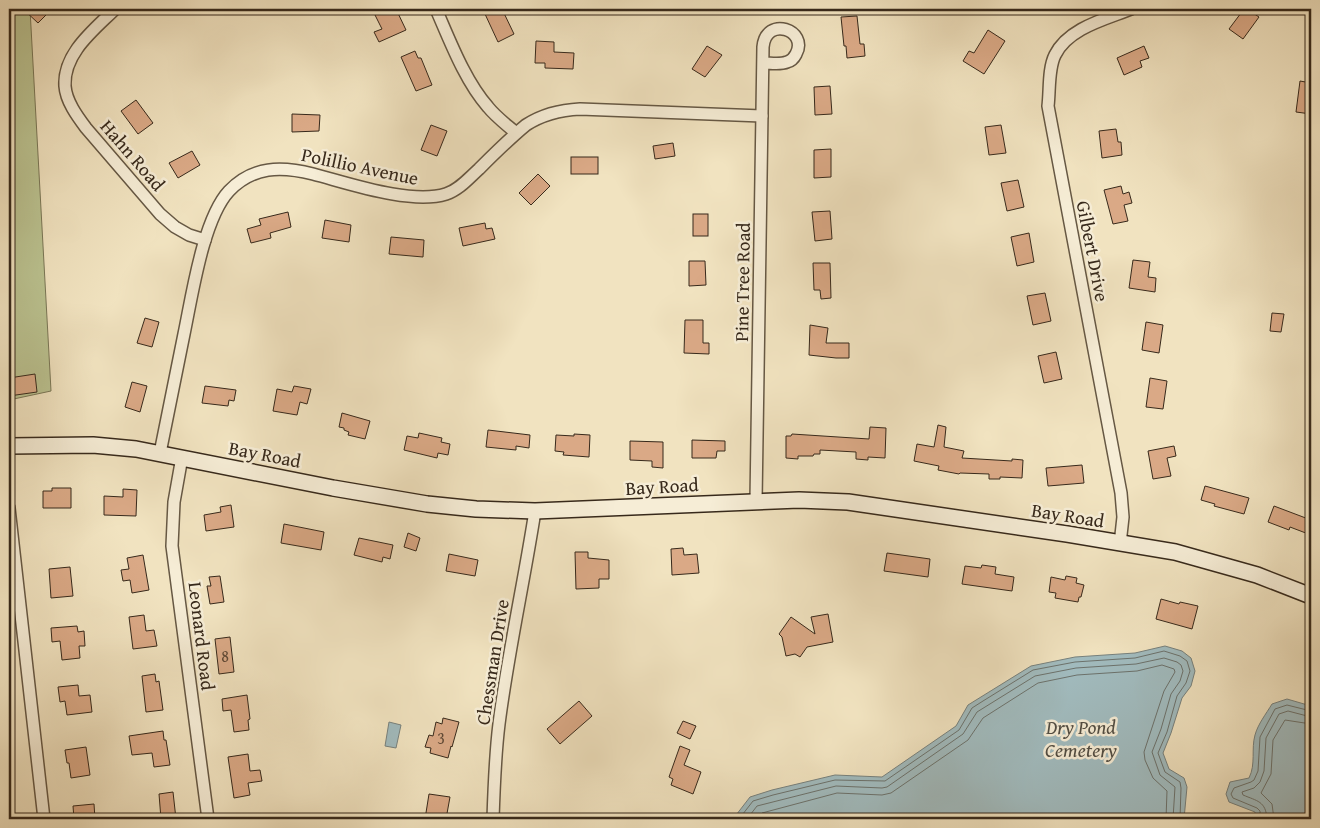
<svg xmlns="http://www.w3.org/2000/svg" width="1320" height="828" viewBox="0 0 1320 828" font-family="'Gentium Book Plus',serif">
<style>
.green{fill:#bbc391;stroke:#797656}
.water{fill:#a1bbbe;stroke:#77817d}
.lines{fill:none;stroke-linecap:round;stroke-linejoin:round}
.shore{stroke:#6c726c;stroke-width:1}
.building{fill:#daa986;stroke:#37291b}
.minor-casing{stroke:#665844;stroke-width:14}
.secondary-casing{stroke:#37291b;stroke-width:18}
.minor{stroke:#f6edd6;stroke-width:11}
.secondary{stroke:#f6edd6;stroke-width:15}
.labels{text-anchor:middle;stroke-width:5;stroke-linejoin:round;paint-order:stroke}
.number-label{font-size:16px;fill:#604936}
.street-label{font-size:19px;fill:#37291b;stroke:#f6edd6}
.water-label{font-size:20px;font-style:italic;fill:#524e44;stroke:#f6edd6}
</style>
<rect width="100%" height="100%" fill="#f1e3c0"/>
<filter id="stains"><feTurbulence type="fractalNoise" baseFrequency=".004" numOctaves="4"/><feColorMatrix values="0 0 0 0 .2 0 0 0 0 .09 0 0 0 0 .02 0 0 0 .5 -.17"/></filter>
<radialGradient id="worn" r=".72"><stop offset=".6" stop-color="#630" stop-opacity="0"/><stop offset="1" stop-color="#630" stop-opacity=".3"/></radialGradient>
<polygon class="green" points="9,9 30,9 51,391 9,400"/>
<g class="water">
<polygon points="1165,646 1182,651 1191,658 1195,671 1191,686 1182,698 1171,733 1163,753 1169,769 1184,778 1187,787 1184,819 733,819 750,797 772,790 835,775 882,777 956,726 968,705 1031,666 1075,657 1135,653"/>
<path d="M1287 699 1311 706V819H1255V812L1229 802 1226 794 1230 782 1249 778C1256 764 1251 749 1255 735 1258 724 1266 714 1272 704Z"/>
<polygon points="389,722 401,725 396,748 385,746"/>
</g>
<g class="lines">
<g class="shore">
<polyline points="739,819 753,801 773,795 835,780 885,781 959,730 972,708 983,701 1033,670 1075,662 1135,658 1164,651 1180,656 1187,661 1190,671 1186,683 1177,696 1167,732 1158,753 1165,772 1180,782 1181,788 1180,819"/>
<polyline points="747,819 757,806 836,786 882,788 887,787 963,734 977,712 1035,676 1076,668 1136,664 1164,658 1177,662 1181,665 1183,671 1180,681 1171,694 1161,729 1152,752 1160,775 1175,787 1173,819"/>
<polyline points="756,819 762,813 837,793 882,795 891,793 968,740 983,718 1038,683 1077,675 1137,671 1162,665 1174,669 1175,672 1164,691 1144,752 1145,760 1153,778 1167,791 1166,819"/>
<polyline points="1260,819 1260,811 1257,808 1233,798 1231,794 1234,788 1251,782 1254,780 1258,771 1260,737 1275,709 1287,705 1311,711"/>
<path d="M1267 819C1266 801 1257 801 1243 795L1242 792 1254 788 1260 782 1264 771 1266 738 1279 714 1288 711 1311 717"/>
<polyline points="1274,819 1272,804 1261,793 1271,774 1273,740 1285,720 1311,724"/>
</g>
</g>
<g class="building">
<polygon points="23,9 52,9 38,23"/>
<polygon points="384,9 396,9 406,30 379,42 374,32 382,29 374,13"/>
<polygon points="496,9 502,9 514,34 498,42 485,14"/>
<polygon points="1244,9 1247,9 1259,17 1243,39 1229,29"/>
<polygon points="857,16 860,44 864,44 865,56 847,58 846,46 844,46 841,17"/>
<polygon points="988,30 1005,41 984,74 963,61 969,51 974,53"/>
<polygon points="536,41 554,42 554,52 574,53 573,69 545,68 545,63 535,63"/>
<polygon points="707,46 722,55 705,77 692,69"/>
<polygon points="1144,46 1149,58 1140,61 1142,67 1124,75 1117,58"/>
<polygon points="415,51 418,58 421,58 432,85 416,91 401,57"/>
<polygon points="1300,81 1311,83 1311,114 1296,112"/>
<polygon points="830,86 832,114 815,115 814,87"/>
<polygon points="136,100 153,123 138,134 121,111"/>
<polygon points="292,114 320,115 319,131 292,132"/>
<polygon points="431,125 447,131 437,156 421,150"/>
<polygon points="1001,125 1006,153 989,155 985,127"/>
<polygon points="1116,129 1118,142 1121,142 1122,155 1102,158 1099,131"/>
<polygon points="673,143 675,156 655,159 653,146"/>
<polygon points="831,149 831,177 814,178 814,150"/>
<polygon points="192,151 200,165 178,178 169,163"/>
<rect x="571" y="157" width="27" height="17"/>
<polygon points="538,174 550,186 531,205 519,193"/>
<polygon points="1018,180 1024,207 1007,211 1001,183"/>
<polygon points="1121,186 1123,194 1129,192 1132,203 1124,205 1128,221 1113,224 1104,190"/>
<polygon points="830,211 832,239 815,241 812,212"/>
<polygon points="288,212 291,227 270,233 271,238 251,243 247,229 261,225 259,219"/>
<rect x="693" y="214" width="15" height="22"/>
<polygon points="325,220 351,225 349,242 322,238"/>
<polygon points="485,223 486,229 492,228 495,239 463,246 459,228"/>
<polygon points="1029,233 1034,262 1017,266 1011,237"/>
<polygon points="391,237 424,240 423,257 389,254"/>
<polygon points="1133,260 1150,262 1148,277 1156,278 1155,292 1129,288"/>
<polygon points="689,261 705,261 706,285 689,286"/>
<polygon points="813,263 830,263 831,298 821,299 820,290 814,290"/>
<polygon points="1045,293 1051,321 1033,325 1027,296"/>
<polygon points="1272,313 1284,314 1281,332 1270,331"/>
<polygon points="145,318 159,322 152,347 137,343"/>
<polygon points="685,320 703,320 703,343 709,343 709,354 684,353"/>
<polygon points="1146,322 1163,325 1159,353 1142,350"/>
<polygon points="810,325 828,328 826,343 849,343 849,358 836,358 809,355"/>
<polygon points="1056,352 1062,379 1044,383 1038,356"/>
<polygon points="35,374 37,392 9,396 9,378"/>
<polygon points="1150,378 1167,381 1163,409 1146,407"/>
<polygon points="132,382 147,386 140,412 125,407"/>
<polygon points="205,386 236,390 234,401 229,400 228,406 202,403"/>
<polygon points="294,386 311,389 307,404 300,402 297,415 273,411 277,389 292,392"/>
<polygon points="342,413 370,421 365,439 348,435 349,432 344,430 344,428 339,427"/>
<polygon points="938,425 946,427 944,447 964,451 962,458 1012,461 1012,459 1023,460 1022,478 1000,477 1000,479 989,479 989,474 960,473 959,474 938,470 939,466 914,461 917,444 934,447"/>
<polygon points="870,427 886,428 885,458 868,457 868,460 856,459 856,452 820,450 820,454 814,454 813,456 798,456 798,459 786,458 786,436 791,436 792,434 869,439"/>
<polygon points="488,430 530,435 529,448 516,446 516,450 486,447"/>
<polygon points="419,433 442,438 441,442 450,444 448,455 438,453 437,458 404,450 407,436 418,438"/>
<polygon points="574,434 590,435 589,457 563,455 564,452 555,451 556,435 574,436"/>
<polygon points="692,440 725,441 725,451 717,451 716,458 692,458"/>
<polygon points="630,441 663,442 663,468 652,467 652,461 630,460"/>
<polygon points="1174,446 1176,456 1167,458 1171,476 1153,479 1148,451"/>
<polygon points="1082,465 1084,483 1048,486 1046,468"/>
<polygon points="1205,486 1249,498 1244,514 1214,506 1215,504 1201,500"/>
<polygon points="52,488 71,488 71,508 43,508 43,491 52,491"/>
<polygon points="123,489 137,490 136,516 104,515 104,496 123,497"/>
<polygon points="231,505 234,527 206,531 204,515 221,512 220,507"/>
<polygon points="1274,506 1311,520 1311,535 1290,527 1289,530 1268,522"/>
<polygon points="284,524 324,532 321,550 281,543"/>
<polygon points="408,533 420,538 416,551 404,547"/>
<polygon points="359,538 393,545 390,559 383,557 382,562 354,555"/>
<polygon points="683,548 684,555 697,554 699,573 672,575 671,549"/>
<polygon points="575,552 588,552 588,558 609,560 609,579 599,579 599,588 576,589"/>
<polygon points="887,553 930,559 928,577 884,571"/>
<polygon points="449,554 478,560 475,576 446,571"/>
<polygon points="143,555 149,590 132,593 130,580 123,581 121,570 129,569 127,558"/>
<polygon points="982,565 996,567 995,574 1014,577 1012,591 962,584 965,566 981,568"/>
<polygon points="70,567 73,596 51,598 49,569"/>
<polygon points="220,576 224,602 210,604 207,586 211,586 209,577"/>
<polygon points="1066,576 1077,578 1076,583 1084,585 1081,597 1079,597 1078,602 1055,598 1056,593 1049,592 1051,577 1065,580"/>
<polygon points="1161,599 1179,604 1180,602 1198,606 1192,629 1156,619"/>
<polygon points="828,614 833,642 807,647 800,657 795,654 786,656 782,637 779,634 791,617 815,634 811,617"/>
<polygon points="144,615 146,631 154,630 157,646 133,649 129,617"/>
<polygon points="77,626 78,632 84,631 85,646 79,646 80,658 62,660 60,641 52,642 51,628"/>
<polygon points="230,637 234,672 219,674 215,639"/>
<polygon points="155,674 156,682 159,681 163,710 146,712 142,676"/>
<polygon points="78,685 79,696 90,695 92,712 67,715 65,701 60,702 58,687"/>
<polygon points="247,695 250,719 248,720 249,730 234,732 231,710 223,711 222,699"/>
<polygon points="579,701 592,716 560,744 547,729"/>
<polygon points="443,718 459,722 452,747 451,746 448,758 430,753 431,748 425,747 429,735 433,736 436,722 442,724"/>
<polygon points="683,721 696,726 690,739 677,733"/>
<polygon points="163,731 164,740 166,740 170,765 154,767 152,753 132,755 129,736"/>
<polygon points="680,746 690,750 684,765 701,772 693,794 671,785 673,779 669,777"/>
<polygon points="86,747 90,775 71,778 69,763 67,763 65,750"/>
<polygon points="248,754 250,771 260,770 262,781 248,783 250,795 234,798 228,757"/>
<polygon points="173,792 176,819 161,819 159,794"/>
<polygon points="429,794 450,797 446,819 425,819"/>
<polygon points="94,804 95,819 74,819 73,806"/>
</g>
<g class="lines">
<g class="minor-casing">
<g id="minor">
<path d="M115 9C95 29 63 53 65 86 66 101 77 116 86 128L160 214 175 227 189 235 205 240"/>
<path d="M436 9C450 41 465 81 488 107 496 117 507 125 516 133"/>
<path d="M160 453C168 414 176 374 184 334 192 296 203 219 229 191 253 166 281 166 313 174 348 183 411 205 446 194 459 190 469 178 479 169 494 154 509 139 526 125 543 114 560 110 580 109L762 116"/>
<polyline points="182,457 174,502 172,546 208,819"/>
<path d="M756 501 763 47C766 15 809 30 796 54 794 58 791 61 787 62 780 65 771 63 763 63"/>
<polyline points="9,508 44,819"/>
<path d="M1120 544 1123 517 1121 493 1048 106C1050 90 1048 69 1055 55 1068 28 1106 19 1131 9"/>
<path d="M493 819C494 788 495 756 499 724 508 653 524 582 535 511"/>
</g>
</g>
<g class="secondary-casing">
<polyline id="secondary" points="9,446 93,445 136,449 333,488 427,504 476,509 535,511 799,500 848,502 1067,534 1175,552 1257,575 1311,596"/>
</g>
<use href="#minor" class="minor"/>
<use href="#secondary" class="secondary"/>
</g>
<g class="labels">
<g class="number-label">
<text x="225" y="662">8</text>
<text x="441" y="744">3</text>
</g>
<g class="street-label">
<text transform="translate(133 155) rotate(49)" y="7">Hahn Road</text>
<text transform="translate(360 166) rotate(12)" y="7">Polillio Avenue</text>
<text transform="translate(1093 251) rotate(79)" y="7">Gilbert Drive</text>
<text transform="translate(742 282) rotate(-89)" y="7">Pine Tree Road</text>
<text transform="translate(265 454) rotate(11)" y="7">Bay Road</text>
<text transform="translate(662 486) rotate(-3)" y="7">Bay Road</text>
<text transform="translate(1068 515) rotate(9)" y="7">Bay Road</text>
<text transform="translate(202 636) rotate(83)" y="7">Leonard Road</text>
<text transform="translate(492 662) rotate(-81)" y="7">Chessman Drive</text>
</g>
<g class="water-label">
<text x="1081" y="734">Dry Pond<tspan x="1081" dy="23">Cemetery</tspan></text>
</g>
</g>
<rect width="1320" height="828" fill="none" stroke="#f1e3c0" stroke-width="30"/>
<rect x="10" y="10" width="1300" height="808" fill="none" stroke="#37291b" stroke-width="2.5"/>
<rect x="15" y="15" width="1290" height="798" fill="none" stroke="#37291b"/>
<rect width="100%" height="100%" filter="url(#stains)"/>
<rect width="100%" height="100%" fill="url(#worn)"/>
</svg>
